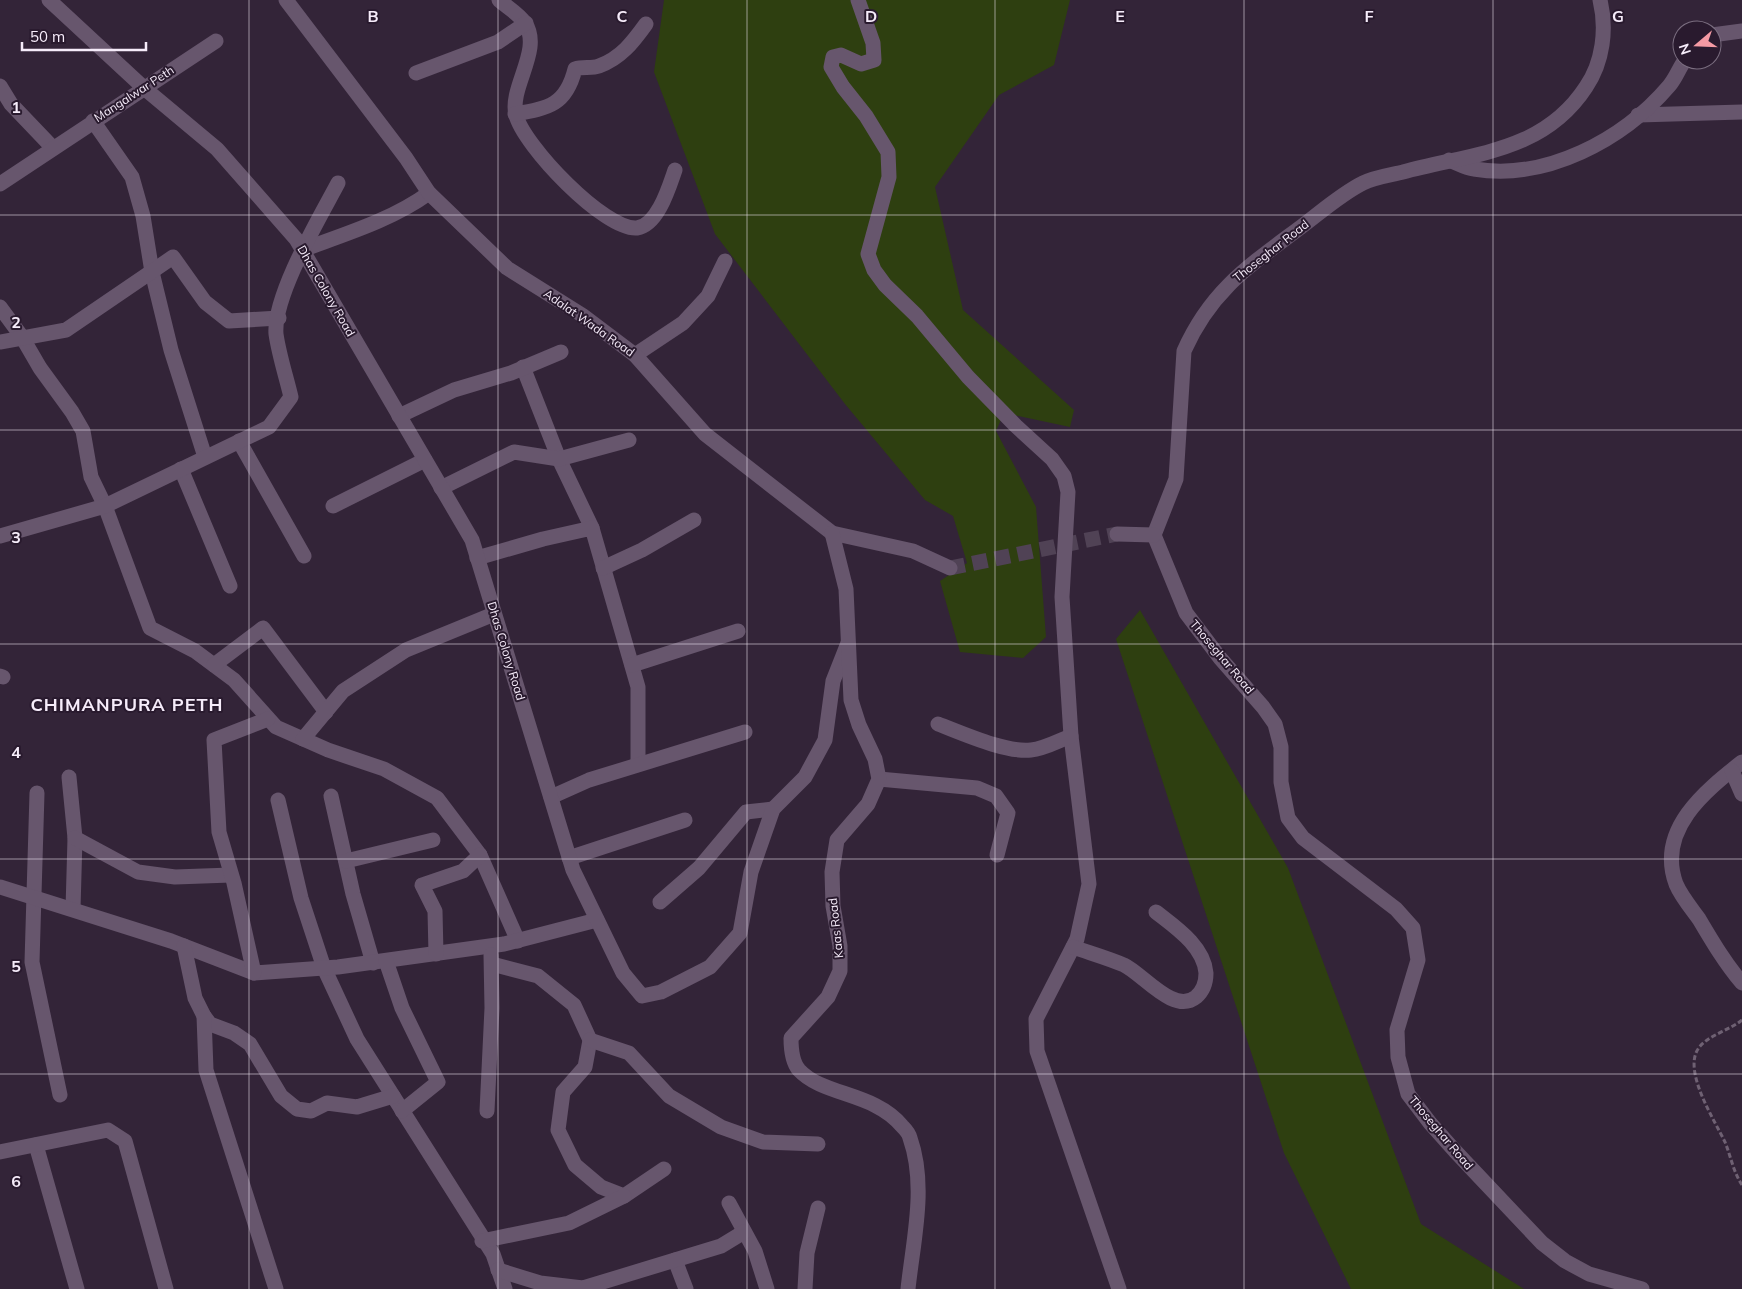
<svg xmlns="http://www.w3.org/2000/svg" width="1742" height="1289" viewBox="0 0 1742 1289" font-family="Mulish,sans-serif">
<style>
.green{fill:#2e3f10}
.lines{fill:none;stroke-linecap:round;stroke-linejoin:round}
.secondary-tunnel{stroke:#504255;stroke-width:15;stroke-dasharray:15 8;stroke-linecap:butt}
.path{stroke:#6f6173;stroke-width:3;stroke-dasharray:5 2.5;stroke-linecap:butt}
.street{stroke:#67566d;stroke-width:15}
.secondary{stroke:#67566d;stroke-width:15}
.grid{fill:none;stroke:#f6ecfa;stroke-width:1;stroke-opacity:0.55}
.labels{text-anchor:middle;stroke-width:4;stroke-linejoin:round;paint-order:stroke}
.street-label{font-size:12px;fill:#f6ecfa;stroke:#291a2e}
.district-label{font-size:18px;font-weight:bold;letter-spacing:1px;fill:#f6ecfa;stroke:#291a2e}
.grid-label{font-size:16px;text-anchor:middle;font-weight:bold;fill:#f6ecfa;stroke:#291a2e;stroke-width:4;stroke-linejoin:round;paint-order:stroke}
</style>
<rect width="100%" height="100%" fill="#332438"/>
<g class="green">
<polygon points="664,0 1070,0 1054,65 999,95 935,187 963,310 1074,410 1070,427 1004,413 996,431 1036,507 1046,637 1023,658 960,652 940,581 967,563 953,516 925,500 845,404 715,234 654,72"/>
<polygon points="1140,610 1288,868 1421,1224 1524,1289 1351,1289 1284,1153 1116,639"/>
</g>
<g class="lines">
<polyline class="secondary-tunnel" points="950,568 1117,534"/>
<path class="path" d="M1742 1020C1730 1030 1706 1036 1698 1049 1683 1072 1715 1121 1725 1142 1731 1157 1733 1171 1742 1185"/>
<g class="street">
<path d="M499 0C507 7 519 14 525 23 543 50 509 87 516 115 523 145 605 231 637 228 658 225 669 187 675 170"/>
<polyline points="858,0 873,43 874,60 861,64 841,55 833,57 831,67 843,87 866,116 888,152 889,177 868,254 874,270 885,285 917,316 968,377 1016,426 1052,459 1064,476 1068,492 1062,597 1071,736 1089,884 1077,939 1036,1019 1037,1051 1119,1289"/>
<polyline points="1712,35 1742,31"/>
<polyline points="416,73 498,42 526,23"/>
<polyline points="0,86 11,104 53,148"/>
<path d="M515 114C549 108 566 105 575 69 583 66 591 69 599 66 621 58 633 42 646 24"/>
<polyline points="1638,115 1742,112"/>
<polyline points="93,121 132,177 143,216 152,272 171,350 205,457"/>
<path d="M1449 160C1457 163 1465 168 1474 169 1546 181 1623 140 1669 86 1676 78 1679 68 1685 60"/>
<polyline points="0,184 216,41"/>
<path d="M302 250C345 234 392 220 429 193"/>
<polyline points="0,307 22,337 40,368 72,412 83,431 91,477 105,506 150,628 195,651 234,680 276,727 328,750 384,769 437,798 480,855 518,941"/>
<polyline points="0,342 66,330 173,257 205,302 229,321 279,318"/>
<polyline points="635,355 683,323 708,296 725,261"/>
<polyline points="523,367 559,459 592,528"/>
<polyline points="399,416 454,390 511,373 561,352"/>
<polyline points="239,441 304,556"/>
<polyline points="181,469 230,586"/>
<polyline points="441,488 514,452 559,459 629,440"/>
<polyline points="333,506 425,460"/>
<path d="M0 536 105 506 269 427 291 397C286 376 279 355 276 334 273 296 320 217 338 183"/>
<polyline points="477,558 543,539 592,528 638,687 638,764"/>
<polyline points="603,568 642,550 694,520"/>
<polyline points="214,665 263,628 326,712"/>
<polyline points="632,665 738,631"/>
<polyline points="0,676 3,677"/>
<path d="M938 724C962 733 1006 753 1031 750 1044 749 1058 741 1071 736"/>
<polyline points="303,739 343,691 406,650 494,614"/>
<path d="M1742 762C1705 791 1656 830 1676 884 1681 896 1691 908 1699 919 1712 941 1725 963 1742 983"/>
<polyline points="1732,771 1742,794"/>
<polyline points="69,777 75,838 73,909"/>
<polyline points="879,779 977,788 996,796 1008,813 997,855"/>
<polyline points="37,793 32,962 60,1095"/>
<polyline points="331,796 353,894 373,963"/>
<polyline points="551,797 589,780 745,732"/>
<polyline points="278,800 301,898 324,968 357,1039 493,1254 505,1289"/>
<polyline points="75,838 138,872 175,877 231,875"/>
<polyline points="569,858 685,820"/>
<polyline points="346,861 433,840"/>
<polyline points="0,887 171,941 254,973 338,967 504,944 597,920"/>
<polyline points="660,902 699,868 746,812 773,809"/>
<polyline points="184,946 195,998 204,1016 210,1024 234,1033 250,1044 281,1096 297,1109 311,1111 327,1103 357,1107 393,1096"/>
<path d="M1073 947C1090 953 1108 958 1124 965 1143 974 1174 1015 1196 997 1203 991 1206 983 1206 973 1204 946 1175 927 1156 912"/>
<polyline points="436,954 435,911 422,885 463,871 480,855"/>
<polyline points="386,961 402,1008 438,1082 402,1111"/>
<polyline points="492,964 538,976 574,1005 590,1040 585,1067 563,1092 558,1130 575,1165 601,1187 624,1196 664,1169"/>
<polyline points="254,973 234,883 219,832 214,740 268,719"/>
<polyline points="204,1016 206,1070 276,1289"/>
<polyline points="590,1040 629,1053 669,1096 721,1127 763,1142 818,1144"/>
<polyline points="487,1111 492,1008 491,955"/>
<polyline points="36,1145 77,1289"/>
<polyline points="0,1152 108,1130 125,1141 166,1289"/>
<polyline points="729,1203 755,1251 767,1289"/>
<polyline points="482,1241 569,1223 624,1196"/>
<polyline points="675,1260 686,1289"/>
<polyline points="498,1270 540,1283 583,1288 721,1246 744,1232"/>
<polyline points="805,1289 807,1253 818,1208"/>
</g>
<g class="secondary">
<polyline points="49,0 144,88 217,149 296,239 472,540 573,870 623,973 642,996 661,992 710,967 740,933 751,872 773,809 805,777 825,740 833,681 848,643"/>
<polyline points="286,0 406,158 429,193 507,268 582,315 635,355 705,434 832,533 913,551 950,568"/>
<path d="M1600 0C1607 29 1603 62 1586 87 1543 153 1472 153 1403 172 1391 175 1375 177 1363 183 1341 194 1321 212 1301 227 1250 265 1211 290 1184 351L1176 479 1154 535 1186 613 1220 658 1263 707 1275 724 1281 747V782L1288 818 1303 838 1396 909 1413 928 1418 960 1397 1030 1398 1057 1408 1094 1430 1123 1455 1151 1542 1243 1565 1261 1589 1274 1642 1289"/>
<path d="M832 533 846 589 851 700 859 725 875 759 879 779 868 804 837 840 832 872 833 906 840 946V971L828 997 791 1038C791 1049 792 1062 799 1070 823 1096 874 1092 902 1126 905 1129 909 1133 910 1138 927 1186 913 1241 908 1289"/>
<polyline points="1117,534 1154,535"/>
</g>
</g>
<path class="grid" d="M249 0V1289M498 0V1289M747 0V1289M995 0V1289M1244 0V1289M1493 0V1289M0 215H1742M0 430H1742M0 644H1742M0 859H1742M0 1074H1742"/>
<g class="labels">
<g class="street-label">
<text transform="translate(134 94) rotate(-33)" y="4">Mangalwar Peth</text>
<text transform="translate(1271 251) rotate(-38)" y="4">Thoseghar Road</text>
<text transform="translate(326 291) rotate(60)" y="4">Dhas Colony Road</text>
<text transform="translate(589 323) rotate(35)" y="4">Adalat Wada Road</text>
<text transform="translate(506 651) rotate(73)" y="4">Dhas Colony Road</text>
<text transform="translate(1222 657) rotate(50)" y="4">Thoseghar Road</text>
<text transform="translate(836 928) rotate(-96)" y="4">Kaas Road</text>
<text transform="translate(1441 1133) rotate(50)" y="4">Thoseghar Road</text>
</g>
<g class="district-label">
<text x="127" y="711">CHIMANPURA PETH</text>
</g>
</g>
<g class="grid-label">
<text x="373" y="22">B</text>
<text x="622" y="22">C</text>
<text x="871" y="22">D</text>
<text x="1120" y="22">E</text>
<text x="1369" y="22">F</text>
<text x="1618" y="22">G</text>
<text x="16" y="113">1</text>
<text x="16" y="328">2</text>
<text x="16" y="543">3</text>
<text x="16" y="758">4</text>
<text x="16" y="972">5</text>
<text x="16" y="1187">6</text>
</g>
<g transform="translate(1697 45) rotate(251)"><circle r="24" fill="#291a2e" stroke="#7b6e80"/>
<path d="M0-4L9 19L0 12L-9 19Z" fill="#f49aa4"/>
<text y="-8" font-size="14" font-weight="bold" text-anchor="middle" fill="#f6ecfa">N</text>
</g>
<path d="M22 42v8h124v-8" fill="none" stroke="#f6ecfa" stroke-width="2.5"/>
<text x="30" y="42" font-size="15" fill="#f6ecfa" stroke="#291a2e" stroke-width="4" paint-order="stroke">50 m</text>
</svg>
